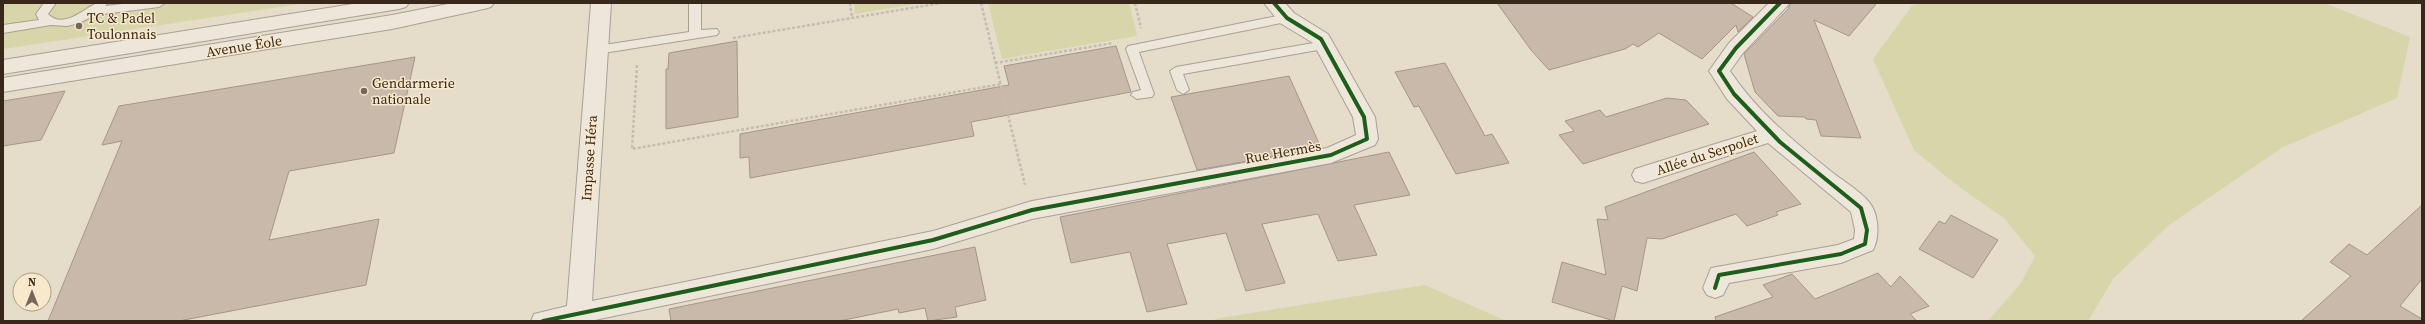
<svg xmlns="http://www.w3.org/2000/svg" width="2425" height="324" viewBox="0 0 2425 324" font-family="'Source Serif 4',serif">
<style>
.green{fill:#d7d5aa}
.building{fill:#c9b9aa;stroke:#a59688}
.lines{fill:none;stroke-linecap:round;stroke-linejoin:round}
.service-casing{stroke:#a9a093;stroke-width:2}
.minor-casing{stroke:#a9a093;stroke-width:2}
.path{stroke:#c4bdb2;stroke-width:2.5;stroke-dasharray:3 2;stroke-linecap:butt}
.service{fill:#ece6db;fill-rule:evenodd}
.minor{fill:#ece6db;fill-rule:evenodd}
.cycleway-casing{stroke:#f8e9cd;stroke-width:6}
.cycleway{stroke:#1b5e20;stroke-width:4}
.poi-dot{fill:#756658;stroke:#f8e9cd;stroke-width:1.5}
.labels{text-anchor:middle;stroke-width:3;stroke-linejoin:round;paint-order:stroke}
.poi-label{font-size:14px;fill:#38271b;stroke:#f8e9cd;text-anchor:start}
.street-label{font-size:14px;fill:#38271b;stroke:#f8e9cd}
</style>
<rect width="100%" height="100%" fill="#e5dcc9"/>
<g class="green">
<polygon points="3,3 306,3 3,49"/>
<polygon points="854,3 921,3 855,14"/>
<polygon points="988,3 1129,3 1137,36 1002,59"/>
<polygon points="1921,3 2324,3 2410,37 2397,98 2283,147 2169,225 2113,279 2088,321 1988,321 2021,283 2035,256 2005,219 1954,183 1914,150 1873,59 1912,6"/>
<polygon points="1425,285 1506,321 1209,321 1221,318"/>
</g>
<g class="building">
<polygon points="1497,3 1731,3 1753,17 1738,32 1736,25 1702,59 1659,33 1638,47 1633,44 1625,49 1549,70 1531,50"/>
<polygon points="1791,3 1877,3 1849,36 1814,20 1861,138 1821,136 1816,120 1806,119 1805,117 1778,116 1755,92 1744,54 1789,8 1788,8"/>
<polygon points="737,41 738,117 666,129 666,69 668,69 669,53"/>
<polygon points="1116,46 1131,92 971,122 974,136 750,178 749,157 740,158 740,134 1009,85 1004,66"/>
<polygon points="415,57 394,153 289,171 269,240 379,219 366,285 179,321 48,321 122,141 102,145 119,106"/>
<polygon points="1445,63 1485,136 1492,134 1509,163 1456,174 1419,106 1414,107 1395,72"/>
<polygon points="1289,76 1321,148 1197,170 1171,97"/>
<polygon points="65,91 41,140 3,146 3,101"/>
<polygon points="1667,98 1686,100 1709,124 1583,164 1559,135 1574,131 1565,121 1600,110 1606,117"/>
<polygon points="1389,152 1410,195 1354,205 1377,255 1338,261 1318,214 1262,224 1285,283 1246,291 1226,233 1167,244 1187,304 1147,312 1130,252 1071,263 1060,217"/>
<polygon points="1754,152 1801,204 1776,212 1778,215 1747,226 1736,214 1662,239 1647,238 1637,291 1622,286 1614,321 1552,302 1562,262 1606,275 1597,219 1608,220 1605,207"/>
<polygon points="2422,205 2422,279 2400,306 2422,319 2422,321 2301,321 2351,276 2330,262 2349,244 2367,255"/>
<polygon points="1951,215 1998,240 1973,278 1919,249 1939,221 1945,224"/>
<polygon points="975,247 986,300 955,307 957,317 928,321 925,308 899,313 898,309 839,321 671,321 669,309"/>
<polygon points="1878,273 1891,287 1900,276 1929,306 1910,314 1917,321 1716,321 1715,317 1773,297 1763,285 1792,274 1815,299"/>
</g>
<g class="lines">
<g class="service-casing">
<g id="service">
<path d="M44 3H56L48 14C63 29 81 11 95 4 98 2 104 3 108 3L105 6 131 3H165L159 7 95 15 79 23 67 26 51 25 3 33V25L39 20 36 14Z"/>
<polygon points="689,3 701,3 701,30 717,29 719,32 717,35 597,54 591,50 597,46 689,32"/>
<polygon points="1287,14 1293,18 1291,21 1139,52 1154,94 1152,97 1137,99 1131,95 1133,92 1141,90 1126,49 1128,46"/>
<polygon points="1325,41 1329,42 1331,45 1329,48 1183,74 1189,90 1183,94 1177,90 1170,71 1176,67"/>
</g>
</g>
<g class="minor-casing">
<g id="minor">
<polygon points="359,3 409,3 406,7 399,9 3,74 3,60"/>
<polygon points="453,3 494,3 491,7 484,9 392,29 3,92 3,78 392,15"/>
<polygon points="591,3 611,3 592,301 933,231 1032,201 1327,148 1356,135 1353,117 1313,43 1280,23 1264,3 1285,3 1294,13 1328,34 1375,117 1378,139 1375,145 1331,163 1032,219 933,249 590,321 531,321 534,314 567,306"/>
<path d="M1769 3H1790L1743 53 1730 71C1756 110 1792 140 1828 169 1841 180 1858 189 1869 202 1879 214 1880 237 1873 250L1841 263 1729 283 1723 295 1715 298 1707 295 1703 288 1711 268 1838 245 1854 239 1855 230 1851 212 1768 143 1643 183 1635 181 1632 175 1635 169 1757 131 1727 99 1709 71 1729 43Z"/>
</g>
</g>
<g class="path">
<polyline points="850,3 852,18"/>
<polyline points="981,3 1025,185"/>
<polyline points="1135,3 1141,28"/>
<polyline points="733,38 941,3"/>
<polyline points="995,63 1113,43"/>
<polyline points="637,65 632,149 1001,84"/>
</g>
<use href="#service" class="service"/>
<use href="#minor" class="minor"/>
<g class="cycleway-casing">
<g id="cycleway">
<polyline points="1715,288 1719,275 1841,254 1865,244 1867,230 1861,208 1780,142 1734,94 1719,71 1736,48 1780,3"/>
<polyline points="543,321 933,240 1032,210 1331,155 1367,139 1364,117 1321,39 1287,18 1274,3"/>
</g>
</g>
<use href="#cycleway" class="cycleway"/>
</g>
<g class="poi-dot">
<circle cx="79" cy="26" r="4"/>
<circle cx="364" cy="91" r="4"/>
</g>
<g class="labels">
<g class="poi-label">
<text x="87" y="23">TC &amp; Padel<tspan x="87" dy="16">Toulonnais</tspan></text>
<text x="372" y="88">Gendarmerie<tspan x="372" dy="16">nationale</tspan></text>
</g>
<g class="street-label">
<text transform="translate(244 46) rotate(-9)" y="5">Avenue Éole</text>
<text transform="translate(1283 152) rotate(-10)" y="5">Rue Hermès</text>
<text transform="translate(1707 154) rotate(-18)" y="5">Allée du Serpolet</text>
<text transform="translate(589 158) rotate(-86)" y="5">Impasse Héra</text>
</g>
</g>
<rect width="2425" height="324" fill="none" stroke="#38271b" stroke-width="8"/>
<g transform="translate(32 292)"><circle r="19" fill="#f8e9cd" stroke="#ab9b86"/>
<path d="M0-3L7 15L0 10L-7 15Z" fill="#756658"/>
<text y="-6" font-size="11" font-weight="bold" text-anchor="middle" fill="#38271b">N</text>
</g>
</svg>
